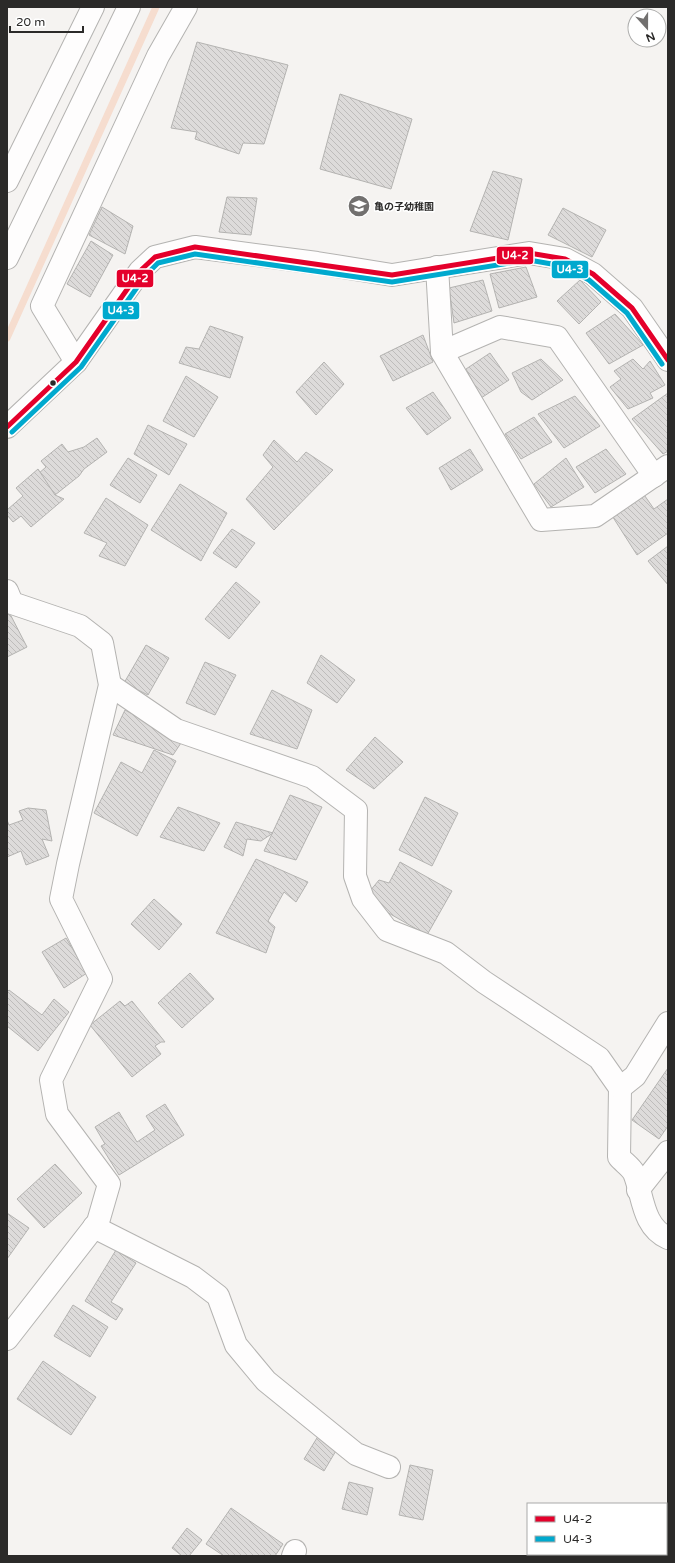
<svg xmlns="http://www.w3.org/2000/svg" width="675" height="1563" viewBox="0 0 675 1563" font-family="'Varela Round','Noto Sans JP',sans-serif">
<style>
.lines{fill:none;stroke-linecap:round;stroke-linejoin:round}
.stream{stroke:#f6ddcf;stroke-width:7}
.building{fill:url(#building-back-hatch);stroke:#b4b3b1}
.minor-casing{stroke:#b4b3b1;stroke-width:24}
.minor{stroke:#fefdfd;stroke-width:22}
.bus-1-casing{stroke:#fff;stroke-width:8}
.bus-2-casing{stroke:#fff;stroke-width:8}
.bus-1{stroke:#e4002b;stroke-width:5}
.bus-2{stroke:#00a9ce;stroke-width:5}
.bus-dot{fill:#2b2a29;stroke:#fff;stroke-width:1.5}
.labels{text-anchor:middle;stroke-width:3;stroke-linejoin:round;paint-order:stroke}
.poi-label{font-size:10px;font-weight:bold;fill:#2b2a29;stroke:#fff;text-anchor:start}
.line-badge{stroke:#fff;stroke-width:1.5}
.badge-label{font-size:11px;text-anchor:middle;font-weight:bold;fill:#fff}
</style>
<defs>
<pattern id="building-back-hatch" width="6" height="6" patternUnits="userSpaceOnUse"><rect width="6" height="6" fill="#dddbda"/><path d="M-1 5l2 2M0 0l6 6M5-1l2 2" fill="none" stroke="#bebcbb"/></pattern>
</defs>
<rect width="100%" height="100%" fill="#f5f3f1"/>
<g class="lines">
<polyline class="stream" points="7,338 156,7"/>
</g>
<g class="building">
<polygon points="197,42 288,65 264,144 243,143 239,154 195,139 197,132 171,128"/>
<polygon points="340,94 412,119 391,189 320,169"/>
<polygon points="493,171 522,179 508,240 470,231"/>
<polygon points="227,197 257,198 251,235 219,232"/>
<polygon points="102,207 133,226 125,254 89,235"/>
<polygon points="563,208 606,230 592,257 548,235"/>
<polygon points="91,241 113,255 90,297 67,284"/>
<polygon points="526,267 537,297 499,308 490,274"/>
<polygon points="483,280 492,311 454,323 449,288"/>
<polygon points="580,280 601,302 579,324 557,301"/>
<polygon points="615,314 643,345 609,364 586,333"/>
<polygon points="210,326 243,337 230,378 179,363 186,347 199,349"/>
<polygon points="423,335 433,362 393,381 380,356"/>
<polygon points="490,353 509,380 481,398 466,369"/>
<polygon points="541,359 563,380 532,400 521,392 512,373"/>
<polygon points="633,359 643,369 650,361 665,385 650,393 653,398 628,409 610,387 621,379 614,371"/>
<polygon points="324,362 344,384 316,415 296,392"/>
<polygon points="186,376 218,397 194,437 163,421"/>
<polygon points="433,392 451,418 427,435 406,408"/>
<polygon points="668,393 668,451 663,454 632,419"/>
<polygon points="575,396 600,426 564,448 538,414"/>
<polygon points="534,417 552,442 521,459 505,434"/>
<polygon points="148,425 187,444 169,475 134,454"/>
<polygon points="97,438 107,452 84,469 79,476 55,495 38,474 46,467 41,461 62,444 68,452 84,447"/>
<polygon points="274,440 297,462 306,452 333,470 274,530 246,499 273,467 263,455"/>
<polygon points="470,449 483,470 451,490 439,468"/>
<polygon points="606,449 626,474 595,493 576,467"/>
<polygon points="128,458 157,475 140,503 110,485"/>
<polygon points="566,458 584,487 551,507 534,484"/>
<polygon points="38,469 55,495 64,499 31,527 21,516 13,522 7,515 7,510 23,496 16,488"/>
<polygon points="180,484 227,513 201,561 151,530"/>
<polygon points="640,489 654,509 668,499 668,533 637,555 609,511"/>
<polygon points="106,498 148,525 125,566 99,556 107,543 84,533"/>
<polygon points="232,529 255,543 236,568 213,553"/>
<polygon points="668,546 668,585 648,561"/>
<polygon points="236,582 260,602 229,639 205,619"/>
<polygon points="9,612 27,647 7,657 7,614"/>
<polygon points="146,645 169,658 148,695 124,683"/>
<polygon points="321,655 355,680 337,703 307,683"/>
<polygon points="205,662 236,675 215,715 186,703"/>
<polygon points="272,690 312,710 297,749 250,734"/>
<polygon points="125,710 183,740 173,755 113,735"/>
<polygon points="375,737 403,762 374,789 346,770"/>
<polygon points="154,750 176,761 137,836 94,813 121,762 142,773"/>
<polygon points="290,795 322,807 296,860 264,851"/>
<polygon points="425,797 458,813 432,866 399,850"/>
<polygon points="178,807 220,823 204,851 160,837"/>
<polygon points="28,808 46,810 52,841 42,839 49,856 26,865 21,851 7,857 7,820 9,825 23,820 19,811"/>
<polygon points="236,822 273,833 261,841 247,839 243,856 224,847"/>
<polygon points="256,859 308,882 296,902 284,892 268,921 275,927 266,953 216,933"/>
<polygon points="400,862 452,891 427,935 378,907 365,897 379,880 389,883"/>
<polygon points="154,899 182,924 159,950 131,924"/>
<polygon points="66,938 87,973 64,988 42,952"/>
<polygon points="190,973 214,999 182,1028 158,1003"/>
<polygon points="9,990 42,1015 54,999 69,1012 38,1051 7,1026 7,992"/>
<polygon points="120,1001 125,1006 132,1001 165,1042 161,1042 155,1046 161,1054 132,1077 90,1025"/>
<polygon points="668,1068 668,1126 659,1139 632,1120"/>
<polygon points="165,1104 184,1135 119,1175 101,1146 105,1144 95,1127 119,1112 137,1142 155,1130 146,1116"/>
<polygon points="55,1164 82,1193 44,1228 17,1199"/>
<polygon points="7,1213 29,1228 7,1259"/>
<polygon points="116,1250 136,1263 111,1302 123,1309 116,1320 85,1301"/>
<polygon points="73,1305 108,1327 90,1357 54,1336"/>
<polygon points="43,1361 96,1397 71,1435 17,1399"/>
<polygon points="320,1433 340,1444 324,1471 304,1459"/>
<polygon points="410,1465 433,1470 423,1520 399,1515"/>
<polygon points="349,1482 373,1488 367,1515 342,1509"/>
<polygon points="231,1508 283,1544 275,1556 224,1556 206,1544"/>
<polygon points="187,1528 202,1540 189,1556 182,1556 172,1548"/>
</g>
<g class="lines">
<g class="minor-casing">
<g id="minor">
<polyline points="7,181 93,7"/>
<polyline points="7,258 129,7"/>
<polyline points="437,267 442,352 541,520 595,516 668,466"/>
<polyline points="442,352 500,327 557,337 654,476"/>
<polyline points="76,362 42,306 158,56 186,7"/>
<polyline points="7,427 76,362 140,271 155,257 195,247 317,263 392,275 529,253 565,259 593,274 632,308 668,360"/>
<polyline points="7,591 12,603 80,626 102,643 110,685 68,864 61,899 101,979 51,1080 57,1114 109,1184 98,1222 7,1339"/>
<path d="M110 685 176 730 312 777 356 810 355 876 363 899 387 930 446 953 484 982 599 1058 620 1088 619 1157C623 1162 631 1167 634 1173 643 1194 642 1227 668 1238"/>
<polyline points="620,1088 635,1076 668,1023"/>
<polyline points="638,1190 668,1152"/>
<polyline points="94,1227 193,1277 218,1296 236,1345 266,1381 356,1454 389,1467"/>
<polyline points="293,1556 295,1551"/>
</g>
</g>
<use href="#minor" class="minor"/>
<g class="bus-1-casing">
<polyline id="bus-1" points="7,427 76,362 140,271 155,257 195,247 392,275 529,253 565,259 593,274 632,308 668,360"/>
</g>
<g class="bus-2-casing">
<polyline id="bus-2" points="12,432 81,367 145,276 158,263 195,254 392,282 529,260 563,266 589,280 627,313 662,364"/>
</g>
<use href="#bus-1" class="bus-1"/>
<use href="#bus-2" class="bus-2"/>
</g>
<defs>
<g id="school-disc" transform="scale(1.15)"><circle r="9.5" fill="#72706f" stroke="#fff"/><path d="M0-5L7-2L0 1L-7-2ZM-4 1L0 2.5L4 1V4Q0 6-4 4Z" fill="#fff"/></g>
</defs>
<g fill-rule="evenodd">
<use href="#school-disc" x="359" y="206"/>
</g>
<circle class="bus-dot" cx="53" cy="383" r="3.5"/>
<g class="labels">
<g class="poi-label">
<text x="374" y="210">亀の子幼稚園</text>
</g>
</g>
<g class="line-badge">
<rect x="496" y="246" width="38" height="19" rx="4" fill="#e4002b"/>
<rect x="551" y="260" width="38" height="19" rx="4" fill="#00a9ce"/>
<rect x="116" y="269" width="38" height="19" rx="4" fill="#e4002b"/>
<rect x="102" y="301" width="38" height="19" rx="4" fill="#00a9ce"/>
</g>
<g class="badge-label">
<text x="515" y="259">U4-2</text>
<text x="570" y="273">U4-3</text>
<text x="135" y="282">U4-2</text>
<text x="121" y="314">U4-3</text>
</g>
<rect width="675" height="1563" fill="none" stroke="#2b2a29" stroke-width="16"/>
<rect x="527" y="1503" width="140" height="52" fill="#ffffff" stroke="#aaaaa9"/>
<rect x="535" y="1516" width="20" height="6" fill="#e4002b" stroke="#aaaaa9"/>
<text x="563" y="1523" font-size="12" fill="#2b2a29">U4-2</text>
<rect x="535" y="1536" width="20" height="6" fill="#00a9ce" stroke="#aaaaa9"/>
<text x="563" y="1543" font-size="12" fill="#2b2a29">U4-3</text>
<g transform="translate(647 28) rotate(159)"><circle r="19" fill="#ffffff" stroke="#aaaaa9"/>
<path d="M0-3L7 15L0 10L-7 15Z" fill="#72706f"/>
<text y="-6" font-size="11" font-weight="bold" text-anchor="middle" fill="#2b2a29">N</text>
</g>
<path d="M10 26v6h73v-6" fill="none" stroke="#2b2a29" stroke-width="2"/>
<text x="16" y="26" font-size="12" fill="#2b2a29" stroke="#ffffff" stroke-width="3" paint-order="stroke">20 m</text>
</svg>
